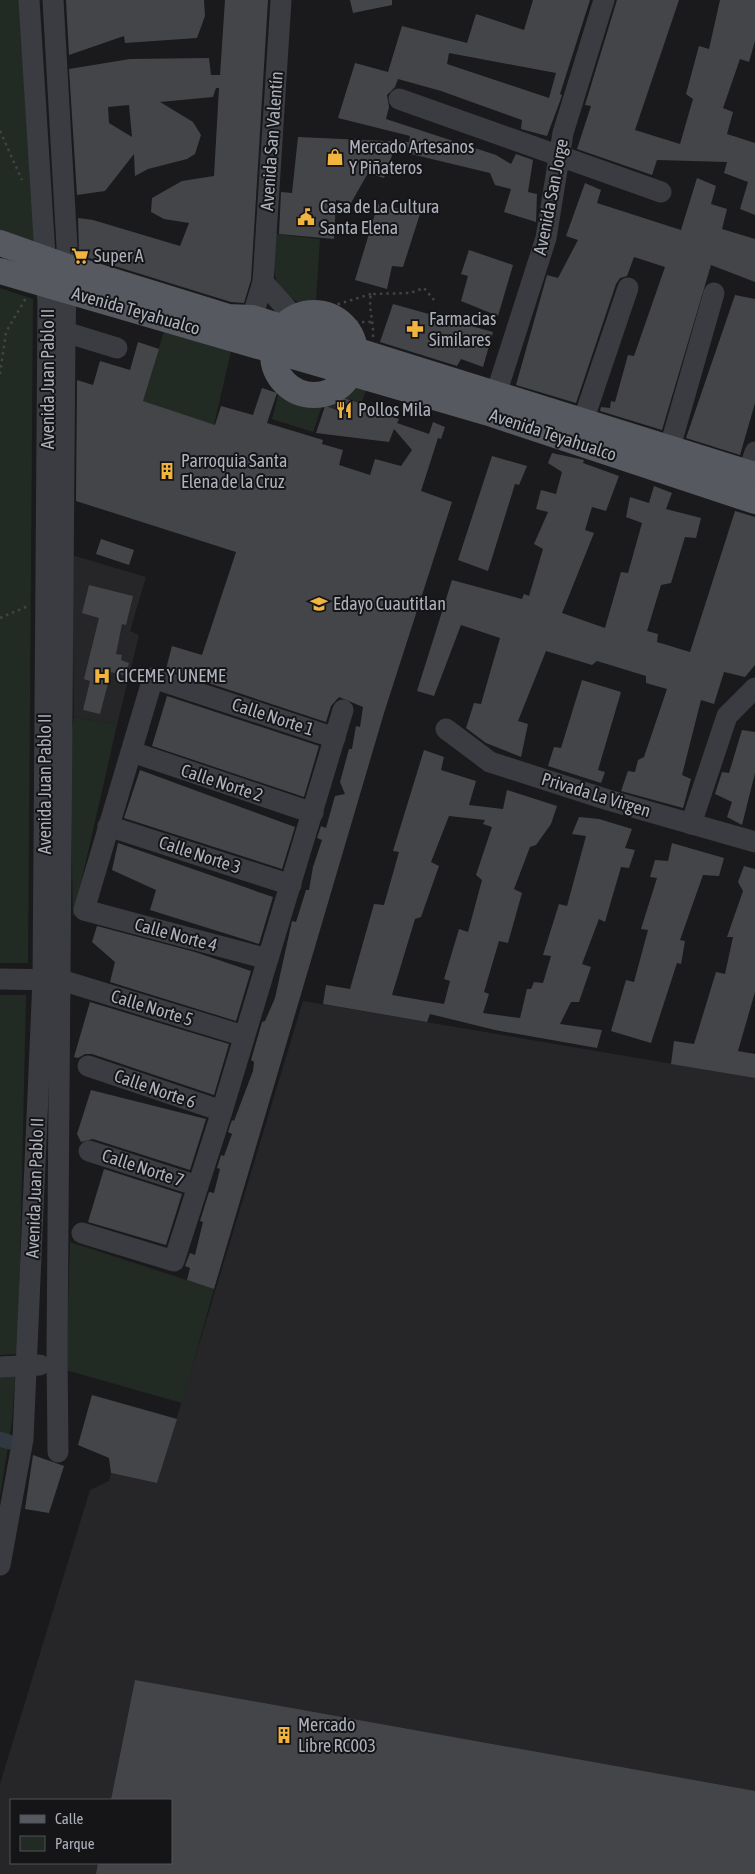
<svg xmlns="http://www.w3.org/2000/svg" width="755" height="1874" viewBox="0 0 755 1874" font-family="'Asap Condensed',sans-serif">
<style>
.built{fill:#262629;fill-rule:evenodd}
.green{fill:#222b23}
.lines{fill:none;stroke-linecap:round;stroke-linejoin:round}
.canal{stroke:#303941;stroke-width:15}
.building{fill:#444549;fill-rule:evenodd}
.path{stroke:#414348;stroke-width:2.5;stroke-dasharray:2.5 4;stroke-linecap:butt}
.minor{stroke:#3b3c41;stroke-width:21}
.major{stroke:#575960;stroke-width:26}
.labels{text-anchor:middle;stroke-width:4;stroke-linejoin:round;paint-order:stroke}
.street-label{font-size:18px;fill:#adb1bc;stroke:#151517}
.poi-label{font-size:18px;fill:#adb1bc;stroke:#151517;text-anchor:start}
</style>
<rect width="100%" height="100%" fill="#1a1a1c"/>
<g class="built">
<polygon points="72,555 146,577 130,631 139,635 117,725 74,717"/>
<path d="M303 1001 755 1078V1874H0V1784L90 1490 109 1481 111 1473 157 1483ZM11 1800H171V1863H11Z"/>
</g>
<g class="green">
<polygon points="0,0 19,0 34,242 0,231"/>
<path d="M275 234 320 239 316 301C308 304 301 304 294 300 267 284 275 262 275 234Z"/>
<polygon points="0,288 33,299 28,963 0,963"/>
<polygon points="164,331 231,351 214,425 143,401"/>
<path d="M345 384 367 388 361 403 344 398 340 411 322 406 313 432 272 419 279 392C300 408 330 409 345 384Z"/>
<polygon points="74,717 117,725 73,918 70,745"/>
<polygon points="0,995 26,995 18,1354 0,1355"/>
<polygon points="70,1242 214,1289 182,1403 66,1370"/>
<polygon points="0,1377 15,1377 12,1421 0,1496"/>
</g>
<g class="lines">
<polyline class="canal" points="0,1439 9,1442 0,1439"/>
</g>
<g class="building">
<polygon points="66,0 204,0 205,16 197,38 125,43 124,36 69,55"/>
<path d="M225 0H268L251 280 244 303 231 302 79 255 78 218 93 220 180 246 189 223 164 219 151 212 152 198 182 181 214 176 219 88H216L213 97 160 102 193 122 201 135 195 154 187 159 148 169 135 176 134 154 105 191 77 195 69 69 130 59 209 58 211 75H220ZM129 105 132 137 109 123 108 107Z"/>
<polygon points="350,0 392,0 392,5 353,13"/>
<path d="M533 0H590L560 94 562 95 560 101 547 136 521 129 522 120 441 91 398 79 395 87 387 95 389 107 386 119 496 155 511 164 516 154 533 160 528 192 537 194 536 222 504 212 511 189 495 185 490 173 394 150 384 178 368 173 351 203 336 200 334 239 279 234 281 192 292 193 298 137 409 142 410 136 338 118 355 63 388 72 402 26 467 43 476 14 524 30ZM449 53 556 73 549 98 447 64Z"/>
<polygon points="617,0 679,0 635,130 680,144 693,99 686,94 699,46 709,49 720,0 755,0 755,41 749,62 740,59 723,108 733,112 727,134 755,143 755,215 740,209 748,182 724,173 727,162 657,160 652,175 577,149 591,106 585,105"/>
<polygon points="697,178 716,186 711,204 727,209 722,229 755,239 755,282 711,265 662,430 600,411 601,407 610,408 611,401 615,402 628,355 634,356 665,267 634,257 627,276 620,278 616,284 576,403 516,385 547,275 558,278 578,240 566,236 585,183 601,190 597,203 681,230"/>
<polygon points="378,204 420,214 403,267 392,266 387,289 355,280"/>
<polygon points="469,250 513,265 498,316 461,301 468,276 461,274"/>
<polygon points="735,295 755,299 755,403 740,455 686,438"/>
<polygon points="393,304 493,332 483,367 461,359 457,366 380,342"/>
<polygon points="138,342 159,349 143,401 215,425 221,406 253,415 262,388 277,393 267,423 323,440 322,444 343,450 339,465 370,475 375,459 401,466 412,450 394,429 389,442 316,433 325,406 340,411 343,398 370,406 369,410 399,419 397,423 429,434 433,422 445,427 441,439 438,438 421,491 452,502 384,713 214,1289 187,1280 190,1268 185,1266 190,1253 195,1255 203,1222 200,1221 209,1192 214,1193 220,1169 217,1168 221,1155 224,1156 232,1134 228,1132 232,1120 234,1121 253,1071 254,1062 251,1060 262,1022 265,1021 275,998 292,921 296,922 306,890 309,890 313,867 322,840 317,838 321,826 326,828 335,796 345,794 340,782 349,749 352,749 356,726 360,727 363,707 339,697 331,706 326,722 166,669 172,646 202,655 236,552 76,501 77,380 93,385 100,361 130,370"/>
<polygon points="552,453 584,460 583,463 619,476 606,511 592,507 585,530 594,533 562,613 605,628 621,572 628,573 642,523 626,517 630,497 649,503 654,486 672,493 666,509 701,518 696,538 685,537 671,583 661,585 647,631 658,634 657,642 690,652 735,511 755,517 755,665 745,677 724,672 714,704 701,700 682,775 691,779 683,808 621,791 628,771 635,772 638,760 644,757 667,689 646,683 646,676 597,661 592,665 546,651 518,721 528,724 521,757 486,743 466,728 474,703 481,704 500,638 461,625 434,696 417,691 452,580 522,599 524,594 529,596 543,549 534,544 548,512 536,509 541,490 556,494 562,472 548,463"/>
<polygon points="492,456 527,466 519,485 515,484 488,571 458,560"/>
<polygon points="101,539 134,550 129,565 96,554"/>
<polygon points="89,585 133,596 126,625 122,624 116,654 122,655 121,660 129,663 126,676 111,672 100,714 83,710 90,681 84,679 99,618 82,613"/>
<polygon points="582,680 621,692 598,770 605,772 601,783 548,766 554,747 561,748"/>
<polygon points="167,696 319,746 304,797 152,746"/>
<polygon points="742,730 755,732 755,773 742,825 727,817 732,802 715,794 722,772 729,773"/>
<path d="M424 750 444 757 441 770 476 781 469 805 503 809 507 790 557 806 551 824 536 845 530 847 514 889 522 893 508 943 499 941 484 992 489 994 483 1013 520 1018 527 989H531L534 982 543 983 551 956 543 955 559 904 567 906 586 836 572 834 579 817 599 819 632 829 625 848 635 850 629 868 621 867 605 922 599 919 582 964 591 967 579 1002H571L560 1024 602 1030 597 1048 495 1030 430 1014 427 1022 323 1004 326 985 350 989 374 904 384 905 399 852 393 851ZM449 816 485 820 483 824 492 827 476 875 482 880 468 932 459 929 444 979 450 981 444 1004 392 995 415 919 421 917 439 866 431 862Z"/>
<polygon points="140,770 295,827 282,869 124,818"/>
<polygon points="118,843 273,897 259,944 150,910 156,890 112,870"/>
<polygon points="672,843 724,858 719,876 703,875 680,940 685,941 681,964 677,963 651,1043 611,1031 626,980 634,982 648,930 641,929 657,878 650,877 655,860 668,861"/>
<polygon points="744,866 755,869 755,992 738,1051 755,1054 755,1078 671,1064 674,1041 694,1044 716,972 725,974 733,937 727,937 743,891 738,882"/>
<polygon points="97,926 195,952 251,971 236,1021 110,982 115,962 92,942"/>
<polygon points="90,1002 229,1044 214,1095 92,1054 85,1054 78,1058 74,1057"/>
<polygon points="91,1090 206,1119 190,1170 93,1139 81,1142 77,1134"/>
<polygon points="104,1169 182,1194 166,1245 88,1222"/>
<polygon points="92,1395 177,1419 157,1483 111,1473 109,1458 78,1445"/>
<polygon points="33,1455 64,1466 49,1513 25,1509"/>
<polygon points="135,1680 755,1791 755,1874 96,1874 98,1863 171,1863 171,1800 111,1800"/>
</g>
<g class="lines">
<g class="path">
<polyline points="0,131 22,180"/>
<polyline points="371,294 332,306 346,322 374,322"/>
<path d="M373 337C374 321 368 309 371 294L410 293 424 288 434 300"/>
<polyline points="0,374 6,332 26,298"/>
<polyline points="0,618 28,606"/>
</g>
<g class="minor">
<polyline points="53,0 67,247 65,332 57,1353 58,1452"/>
<polyline points="399,99 661,192"/>
<polyline points="263,282 295,318"/>
<polyline points="252,318 263,282 281,0"/>
<polyline points="65,332 117,348"/>
<polyline points="496,394 546,238 563,133 604,0"/>
<polyline points="583,421 628,288"/>
<polyline points="670,447 714,293"/>
<polyline points="744,488 755,452"/>
<polyline points="446,729 490,762 608,800 755,842"/>
<polyline points="132,752 313,813"/>
<polyline points="691,824 727,716 755,688"/>
<polyline points="108,826 291,885"/>
<polyline points="268,959 84,910 153,678 335,738"/>
<polyline points="0,979 61,980 244,1036"/>
<polyline points="88,1066 222,1111"/>
<polyline points="89,1151 198,1186"/>
<polyline points="82,1233 174,1261 222,1111 343,710"/>
<polyline points="0,1367 40,1365"/>
<polyline points="0,1565 23,1439 43,980 48,303 29,0"/>
</g>
<g class="major">
<polyline points="0,243 73,269 228,317 252,318 755,475"/>
<polyline points="0,271 489,413 755,501"/>
<circle cx="314" cy="354" r="41"/>
</g>
</g>
<defs>
<g id="shop-bare" transform="scale(1.35)"><path d="M-5-2.5h2.3a2.7 3.5 0 0 1 5.4 0H5L5.5 6h-11ZM-1.5-2.5h3a1.5 2.3 0 0 0-3 0Z" fill="#f0b43f" stroke="#151517" stroke-width="2.5" paint-order="stroke"/></g>
<g id="civic-bare" transform="scale(1.35)"><path d="M-.6-6.5H3V-4.5H.6V-3L4-1V1h2V6H-6V1h2V-1L-.6-3ZM-1.2 2.5V6h2.4V2.5Z" fill="#f0b43f" stroke="#151517" stroke-width="2.5" paint-order="stroke"/></g>
<g id="supermarket-bare" transform="scale(1.35)"><path d="M-6-5.5h2.5l.6 2H6L4.5 2H-2.5L-4.4-4H-6ZM-1.5 3.2a1.3 1.3 0 1 0 .1 0ZM3 3.2a1.3 1.3 0 1 0 .1 0Z" fill="#f0b43f" stroke="#151517" stroke-width="2.5" paint-order="stroke"/></g>
<g id="pharmacy-bare" transform="scale(1.35)"><path d="M-2-6h4v4h4v4h-4v4h-4v-4h-4v-4h4Z" fill="#f0b43f" stroke="#151517" stroke-width="2.5" paint-order="stroke"/></g>
<g id="restaurant-bare" transform="scale(1.35)"><path d="M-5-6h1v4h1v-4h1v4h1v-4h1v5L-1.5 .5V6h-2V.5L-5-1ZM5-6V6H3V1.5H1.5Q1.5-4 5-6Z" fill="#f0b43f" stroke="#151517" stroke-width="2.5" paint-order="stroke"/></g>
<g id="building-bare" transform="scale(1.35)"><path d="M-4-6H4V6H1V3H-1V6H-4ZM-2.5-4.3h1.7v1.8h-1.7ZM.8-4.3h1.7v1.8H.8ZM-2.5-1h1.7V.8h-1.7ZM.8-1h1.7V.8H.8Z" fill="#f0b43f" stroke="#151517" stroke-width="2.5" paint-order="stroke"/></g>
<g id="school-bare" transform="scale(1.35)"><path d="M0-5L7-2L0 1L-7-2ZM-4 1L0 2.5L4 1V4Q0 6-4 4Z" fill="#f0b43f" stroke="#151517" stroke-width="2.5" paint-order="stroke"/></g>
<g id="hospital-bare" transform="scale(1.35)"><path d="M-5-5h3v3.5h4V-5h3V5h-3V1.5h-4V5h-3Z" fill="#f0b43f" stroke="#151517" stroke-width="2.5" paint-order="stroke"/></g>
</defs>
<g fill-rule="evenodd">
<use href="#shop-bare" x="335" y="157"/>
<use href="#civic-bare" x="306" y="217"/>
<use href="#supermarket-bare" x="80" y="256"/>
<use href="#pharmacy-bare" x="415" y="329"/>
<use href="#restaurant-bare" x="344" y="410"/>
<use href="#building-bare" x="167" y="471"/>
<use href="#school-bare" x="319" y="604"/>
<use href="#hospital-bare" x="102" y="676"/>
<use href="#building-bare" x="284" y="1735"/>
</g>
<g class="labels">
<g class="street-label">
<text transform="translate(272 141) rotate(-86)" y="6">Avenida San Valentín</text>
<text transform="translate(551 197) rotate(-79)" y="6">Avenida San Jorge</text>
<text transform="translate(136 311) rotate(16)" y="6">Avenida Teyahualco</text>
<text transform="translate(48 379) rotate(-90)" y="6">Avenida Juan Pablo II</text>
<text transform="translate(553 435) rotate(18)" y="6">Avenida Teyahualco</text>
<text transform="translate(273 717) rotate(18)" y="6">Calle Norte 1</text>
<text transform="translate(222 783) rotate(18)" y="6">Calle Norte 2</text>
<text transform="translate(45 784) rotate(-90)" y="6">Avenida Juan Pablo II</text>
<text transform="translate(596 795) rotate(17)" y="6">Privada La Virgen</text>
<text transform="translate(200 855) rotate(18)" y="6">Calle Norte 3</text>
<text transform="translate(176 935) rotate(15)" y="6">Calle Norte 4</text>
<text transform="translate(152 1008) rotate(17)" y="6">Calle Norte 5</text>
<text transform="translate(155 1089) rotate(19)" y="6">Calle Norte 6</text>
<text transform="translate(143 1168) rotate(18)" y="6">Calle Norte 7</text>
<text transform="translate(35 1188) rotate(-88)" y="6">Avenida Juan Pablo II</text>
</g>
<g class="poi-label">
<text x="349" y="153">Mercado Artesanos<tspan x="349" dy="21">Y Piñateros</tspan></text>
<text x="320" y="213">Casa de La Cultura<tspan x="320" dy="21">Santa Elena</tspan></text>
<text x="94" y="262">Super A</text>
<text x="429" y="325">Farmacias<tspan x="429" dy="21">Similares</tspan></text>
<text x="358" y="416">Pollos Mila</text>
<text x="181" y="467">Parroquia Santa<tspan x="181" dy="21">Elena de la Cruz</tspan></text>
<text x="333" y="610">Edayo Cuautitlan</text>
<text x="116" y="682">CICEME Y UNEME</text>
<text x="298" y="1731">Mercado<tspan x="298" dy="21">Libre RC003</tspan></text>
</g>
</g>
<rect x="10" y="1799" width="162" height="65" fill="#151517" stroke="#525359"/>
<rect x="20" y="1815" width="25" height="8" fill="#575960" stroke="#525359"/>
<text x="55" y="1824" font-size="15" fill="#adb1bc">Calle</text>
<rect x="20" y="1836" width="25" height="15" fill="#222b23" stroke="#525359"/>
<text x="55" y="1849" font-size="15" fill="#adb1bc">Parque</text>
</svg>
